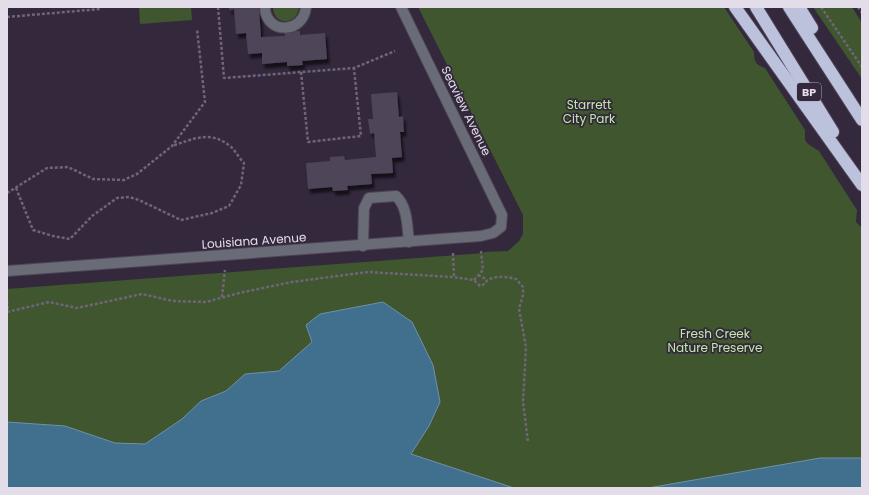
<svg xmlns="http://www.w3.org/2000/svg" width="869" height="495" viewBox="0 0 869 495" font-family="Poppins,sans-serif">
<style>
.green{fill:#3f562f}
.water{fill:#40708e;stroke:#7190a9}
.building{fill:#4f4459;filter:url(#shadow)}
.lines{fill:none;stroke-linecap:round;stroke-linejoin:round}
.minor-casing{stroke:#4f4558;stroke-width:12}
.highway-casing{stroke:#4f4558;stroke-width:14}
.path{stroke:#6f6577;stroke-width:2.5;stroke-dasharray:3 2;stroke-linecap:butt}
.minor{stroke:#696b76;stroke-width:10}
.highway{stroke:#bcc1dc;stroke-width:12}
.labels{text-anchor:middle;stroke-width:3.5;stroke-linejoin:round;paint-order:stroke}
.shield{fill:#33283c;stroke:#aea6b5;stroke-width:1}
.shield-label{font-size:11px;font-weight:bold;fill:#e3dce9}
.park-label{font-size:12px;fill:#c0eaa6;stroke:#33283c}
.street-label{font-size:12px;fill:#e3dce9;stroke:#33283c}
</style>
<defs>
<filter id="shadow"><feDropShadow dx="2.5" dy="4.5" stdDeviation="1" flood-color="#0009"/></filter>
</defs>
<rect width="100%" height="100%" fill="#33283c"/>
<g class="green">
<polygon points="139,7 191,7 192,20 140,24"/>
<path d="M273 7H299C297 26 273 26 273 7Z"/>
<path d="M418 7H724L754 52C754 62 756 65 765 68L805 130V140L808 144 819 151 857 210 856 222 862 228V471L748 488H488L162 458 7 433V289L484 253V252L508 251 519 241 523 234V215Z"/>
<polygon points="813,7 852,7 862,23 862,79"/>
</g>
<g class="water">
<polygon points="383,302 412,322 433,365 440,402 429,426 411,454 514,488 7,488 7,422 65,426 115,443 145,444 182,419 201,401 226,391 245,374 279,371 312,342 306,325 320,314"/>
<polygon points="820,458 862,458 862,488 648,488"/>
</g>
<g class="building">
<polygon points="229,7 259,7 261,37 285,36 285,32 300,31 300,35 325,33 327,59 302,61 303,65 287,66 287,62 262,64 262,53 248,54 246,33 236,34 234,9 229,10"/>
<polygon points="397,92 399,117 403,116 404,132 400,132 402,157 392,158 393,173 371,174 372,184 347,186 348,190 333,191 332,187 308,189 306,163 330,161 330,157 344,156 345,160 376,157 374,133 370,134 368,119 373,119 371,94"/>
</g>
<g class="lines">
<g class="minor-casing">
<g id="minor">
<path d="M265 7C265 34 303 35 306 7"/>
<path d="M363 246 364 208 369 198 396 196C408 207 407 227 409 242"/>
<polyline points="7,271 481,236 493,233 501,227 502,215 401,7"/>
</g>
</g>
<g class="highway-casing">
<g id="highway">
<polyline points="735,7 862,185"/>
<polyline points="756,7 833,132"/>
<polyline points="789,7 862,120"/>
<polyline points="799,7 812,28"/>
</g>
</g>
<g class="path">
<polyline points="218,7 224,78 354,68 395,51"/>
<polyline points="821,7 862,67"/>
<polyline points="858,7 862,13"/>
<polyline points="7,17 100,9 100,7"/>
<polyline points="301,72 308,142 361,136 354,69"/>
<path d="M16 188 33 230 53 236 70 239 92 216 117 198 129 197 139 200 181 220 212 213 229 206 241 185 244 163C239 158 235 150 230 146 210 130 193 139 172 146"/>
<polyline points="7,193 47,168 68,167 93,179 124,180 137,174 172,146 205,102 197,29"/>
<polyline points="453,253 454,277"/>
<polyline points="478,275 484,278 487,281"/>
<polyline points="474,280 483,270 481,251"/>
<polyline points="222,297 225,270"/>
<polyline points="7,301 8,311"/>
<path d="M7 312 49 302 77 308 142 294 173 301 206 302 239 293 292 282 368 272 452 277 474 280 480 286C485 285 485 282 488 280 496 275 508 277 516 279L523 287V295L519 309 526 347 523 402 528 442"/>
</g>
<use href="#minor" class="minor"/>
<use href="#highway" class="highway"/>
</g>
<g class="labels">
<rect class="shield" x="797" y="83" width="24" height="18" rx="3"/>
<g class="shield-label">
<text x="809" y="96">BP</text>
</g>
<g class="park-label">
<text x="589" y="109">Starrett<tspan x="589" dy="14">City Park</tspan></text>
<text x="715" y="338">Fresh Creek<tspan x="715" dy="14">Nature Preserve</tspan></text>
</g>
<g class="street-label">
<text transform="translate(466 111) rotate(64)" y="4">Seaview Avenue</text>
<text transform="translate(254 241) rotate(-4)" y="4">Louisiana Avenue</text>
</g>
</g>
<rect width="869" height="495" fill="none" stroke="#e3dce9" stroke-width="16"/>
</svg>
